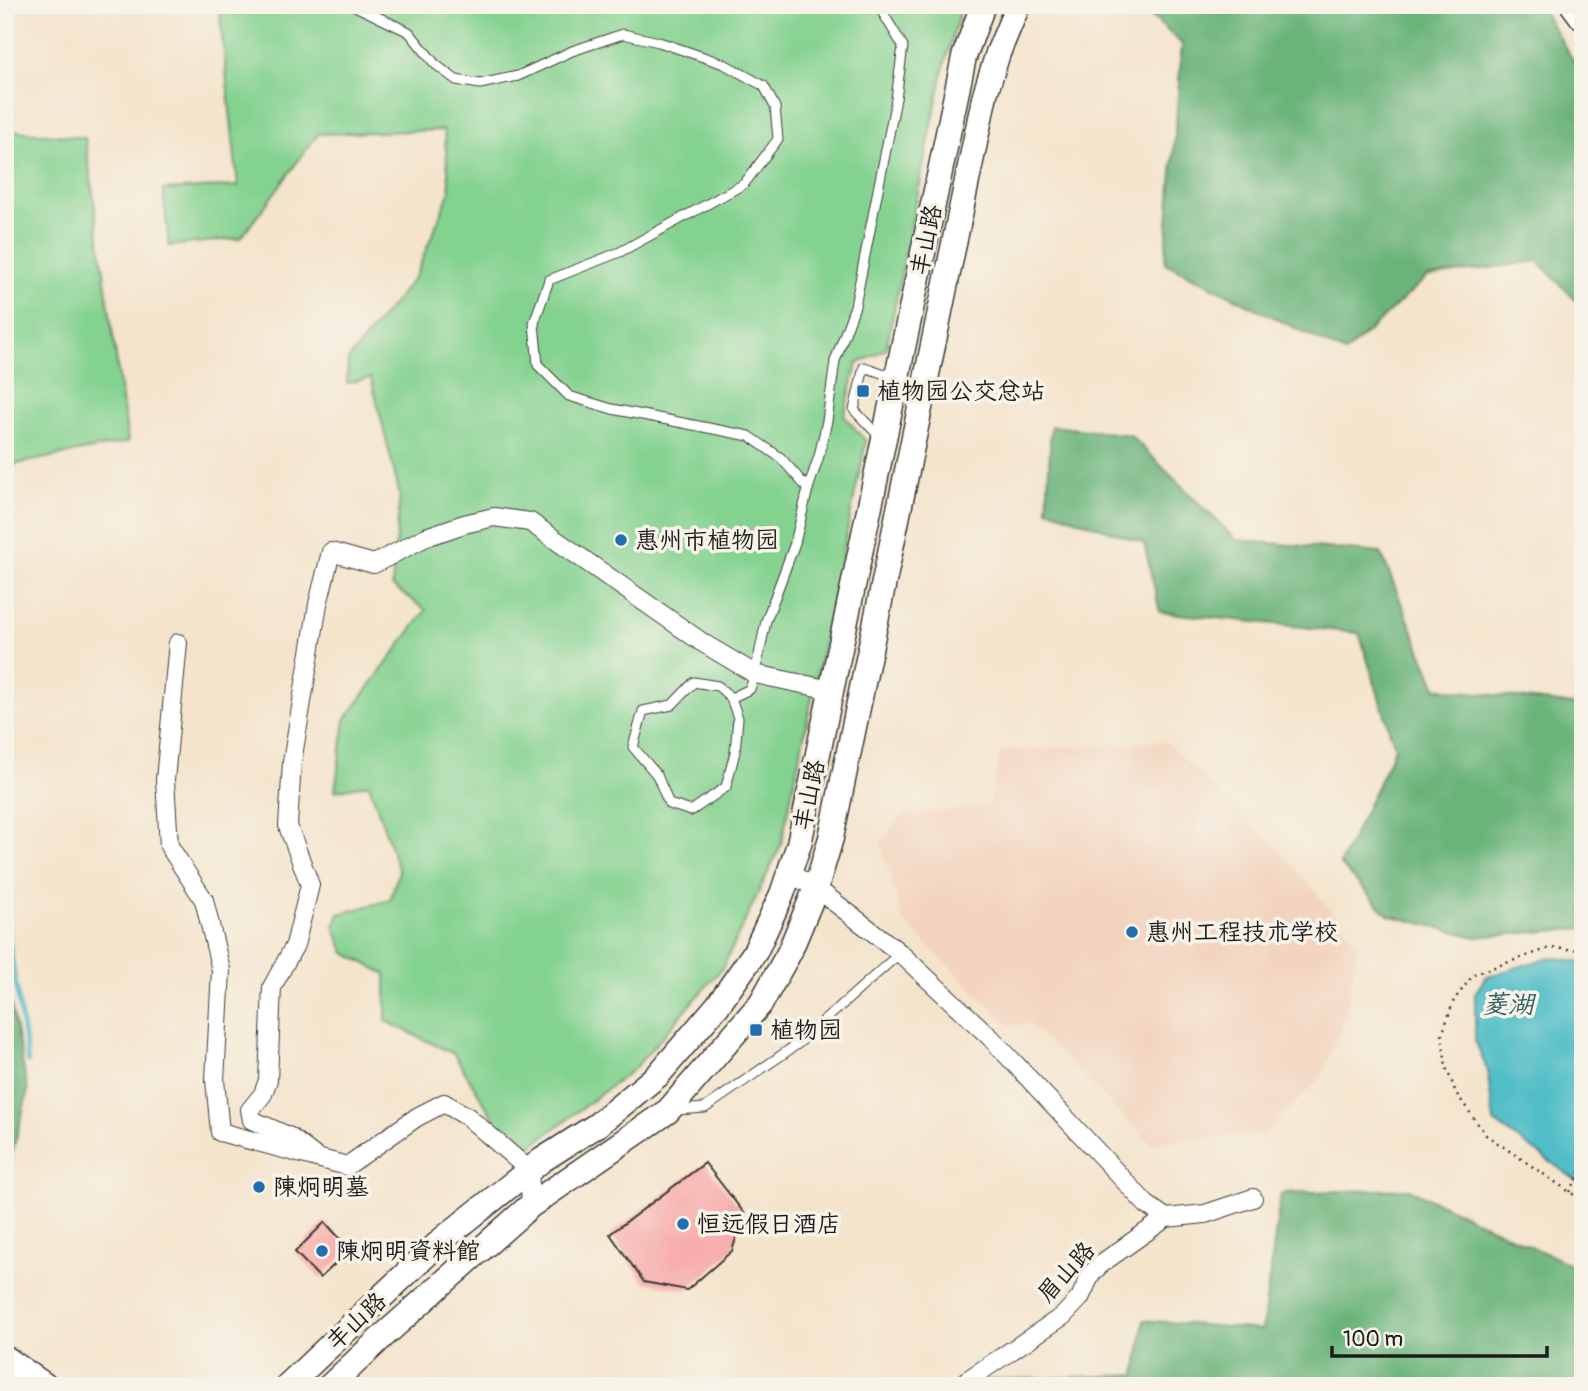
<svg xmlns="http://www.w3.org/2000/svg" width="1588" height="1391" viewBox="0 0 1588 1391" font-family="Pangolin,'LXGW WenKai TC',sans-serif">
<style>
.built{fill:#f3d4be}
.green{fill:#84d290;stroke:#507756;stroke-width:2}
.forest{fill:#6bb47a;stroke:#44684b;stroke-width:2}
.water{fill:#51bec7;stroke:#366d72;stroke-width:2}
.lines{fill:none;stroke-linecap:round;stroke-linejoin:round}
.stream{stroke:#51bec7;stroke-width:4.5}
.building{fill:#f7adac}
.service-casing{stroke:#3c3a36;stroke-width:11}
.minor-casing{stroke:#3c3a36;stroke-width:20}
.secondary-casing{stroke:#3c3a36;stroke-width:27}
.primary-casing{stroke:#3c3a36;stroke-width:29}
.path{stroke:#3c3a36;stroke-width:2.5;stroke-dasharray:2 5;stroke-linecap:butt}
.service{stroke:#fff;stroke-width:9}
.minor{stroke:#fff;stroke-width:18}
.secondary{stroke:#fff;stroke-width:24}
.primary{stroke:#fff;stroke-width:26}
.poi-dot{fill:#1f6fb2;stroke:#f7f3e8;stroke-width:2.5}
.labels{text-anchor:middle;stroke-width:7;stroke-linejoin:round;paint-order:stroke}
.street-label{font-size:24px;fill:#1c1c1c;stroke:#f7f3e8}
.poi-label{font-size:24px;fill:#1c1c1c;stroke:#f7f3e8;text-anchor:start}
.water-label{font-size:26px;font-style:italic;fill:#315d60;stroke:#f7f3e8}
</style>
<rect width="100%" height="100%" fill="#f7f3e8"/>
<filter id="ink" filterUnits="userSpaceOnUse"><feTurbulence type="fractalNoise" baseFrequency=".0143" numOctaves="2"/><feDisplacementMap in="SourceGraphic" scale="14" xChannelSelector="R" yChannelSelector="G"/><feConvolveMatrix kernelMatrix="1 2 1 2 8 2 1 2 1" color-interpolation-filters="sRGB"/></filter>
<filter id="wash" filterUnits="userSpaceOnUse"><feTurbulence type="fractalNoise" baseFrequency=".00686" numOctaves="4" result="noise"/><feDisplacementMap in="SourceGraphic" scale="28" xChannelSelector="R" yChannelSelector="G"/><feGaussianBlur stdDeviation="1.57" result="paint"/><feColorMatrix in="noise" values="0 0 0 0 0 0 0 0 0 0 0 0 0 0 0 0 0 1.4 0 .05"/><feComposite in="paint" operator="in"/></filter>
<g filter="url(#wash)">
<rect width="100%" height="100%" fill="#f4e4cc"/>
<polygon class="built" points="1165,741 1291,862 1358,943 1347,1011 1321,1077 1265,1134 1150,1143 1031,1025 1009,1025 903,921 880,841 903,815 989,806 1001,750"/>
<g class="green">
<polygon points="219,5 962,5 943,70 886,349 857,364 844,416 866,441 781,845 723,967 635,1068 530,1147 489,1137 497,1124 454,1054 386,1021 386,974 345,953 334,927 339,914 390,900 399,871 369,784 335,791 345,720 426,610 392,586 400,495 371,378 347,383 348,360 416,275 450,191 444,130 318,134 241,238 169,246 163,190 238,186"/>
<polygon points="5,130 85,138 128,442 5,466"/>
</g>
<g class="forest">
<polygon points="1139,5 1539,5 1583,76 1583,308 1538,261 1427,277 1345,353 1165,263 1182,44"/>
<polygon points="1051,426 1130,435 1236,540 1381,553 1436,688 1583,706 1583,928 1476,937 1388,915 1340,864 1395,748 1359,633 1160,612 1144,543 1047,509"/>
<polygon points="5,973 28,1091 5,1182"/>
<polygon points="1409,1189 1577,1268 1583,1265 1583,1386 983,1386 987,1380 1136,1375 1144,1320 1262,1330 1281,1193"/>
</g>
<polygon class="water" points="1550,957 1583,962 1583,1185 1494,1122 1487,1069 1475,1040 1475,993 1486,977"/>
<g class="lines">
<polyline class="stream" points="5,914 28,1062"/>
</g>
<g id="blocks">
<g class="building">
<polygon points="705,1163 744,1213 732,1251 687,1290 644,1282 610,1234"/>
<polygon points="325,1222 350,1250 320,1278 295,1252"/>
</g>
</g>
</g>
<g filter="url(#ink)">
<use href="#blocks" fill-opacity="0" stroke="#3c3a36" stroke-width="2"/>
<g class="lines">
<g class="service-casing">
<g id="service">
<polyline points="353,5 409,32 435,64 456,80 480,84 518,76 572,51 623,34 659,42 724,64 764,86 775,107 778,139 744,184 620,252 549,280 534,323 538,365 569,396 612,409 749,436 781,458 808,489"/>
<polyline points="880,437 854,410 864,367 894,377"/>
<polygon points="694,682 718,686 731,698 738,718 735,752 726,787 691,811 669,804 657,775 633,747 643,711 672,705"/>
<polyline points="731,698 750,689 755,674 766,621 795,543 808,489 819,456 827,421 835,361 855,306 896,99 903,46 878,5"/>
<polyline points="677,1110 705,1108 799,1043 900,953"/>
</g>
</g>
<g class="minor-casing">
<g id="minor">
<polyline points="178,643 165,780 169,846 204,900 221,970 215,1080 220,1132 347,1166 417,1117 444,1103 468,1117 529,1170 531,1205"/>
<polyline points="789,873 816,888 900,953 990,1037 1146,1204 1166,1218"/>
<polyline points="317,1158 290,1137 252,1120 250,1110 263,1094 268,1080 272,987 295,945 310,885 288,826 292,762 318,604 331,552 374,564 426,537 464,524 494,517 530,522 703,643 755,674 831,690"/>
<polyline points="962,1386 966,1381 1063,1316 1080,1298 1091,1274 1102,1263 1166,1218 1205,1214 1253,1198"/>
</g>
</g>
<g class="secondary-casing">
<g id="secondary">
<polyline points="287,1386 443,1239 542,1160 597,1125 658,1075 718,1005 755,952 782,894 799,844 964,57 983,5"/>
<polyline points="330,1386 381,1338 531,1205 668,1111 761,1003 789,953 816,888 831,838 985,94 998,53 1018,5"/>
</g>
</g>
<g class="primary-casing">
<g id="primary">
<polyline points="1574,5 1583,17"/>
<polyline points="5,1359 44,1386"/>
</g>
</g>
<g class="path">
<polyline points="1583,950 1550,948 1474,974 1454,1000 1442,1035 1446,1067 1456,1093 1486,1135 1583,1201"/>
<polyline points="1570,1192 1583,1167"/>
</g>
<use href="#service" class="service"/>
<use href="#minor" class="minor"/>
<use href="#secondary" class="secondary"/>
<use href="#primary" class="primary"/>
</g>
</g>
<g class="poi-dot">
<rect x="856" y="384" width="14" height="14" rx="3.5"/>
<circle cx="621" cy="540" r="7"/>
<circle cx="1132" cy="932" r="7"/>
<rect x="749" y="1023" width="14" height="14" rx="3.5"/>
<circle cx="259" cy="1187" r="7"/>
<circle cx="683" cy="1224" r="7"/>
<circle cx="322" cy="1251" r="7"/>
</g>
<g class="labels">
<g class="street-label">
<text transform="translate(926 240) rotate(-78)" y="8">丰山路</text>
<text transform="translate(809 795) rotate(-78)" y="8">丰山路</text>
<text transform="translate(1066 1272) rotate(-48)" y="8">眉山路</text>
<text transform="translate(356 1321) rotate(-43)" y="8">丰山路</text>
</g>
<g class="poi-label">
<text x="877" y="399">植物园公交总站</text>
<text x="635" y="548">惠州市植物园</text>
<text x="1146" y="940">惠州工程技术学校</text>
<text x="770" y="1038">植物园</text>
<text x="273" y="1195">陳炯明墓</text>
<text x="697" y="1232">恒远假日酒店</text>
<text x="336" y="1259">陳炯明資料館</text>
</g>
<g class="water-label">
<text x="1508" y="1013">菱湖</text>
</g>
</g>
<rect width="1588" height="1391" fill="none" stroke="#f7f3e8" stroke-width="28"/>
<path d="M1332 1346v10h215v-10" fill="none" stroke="#1c1c1c" stroke-width="3.5"/>
<text x="1343" y="1346" font-size="21" fill="#1c1c1c" stroke="#f7f3e8" stroke-width="5" paint-order="stroke">100 m</text>
</svg>
